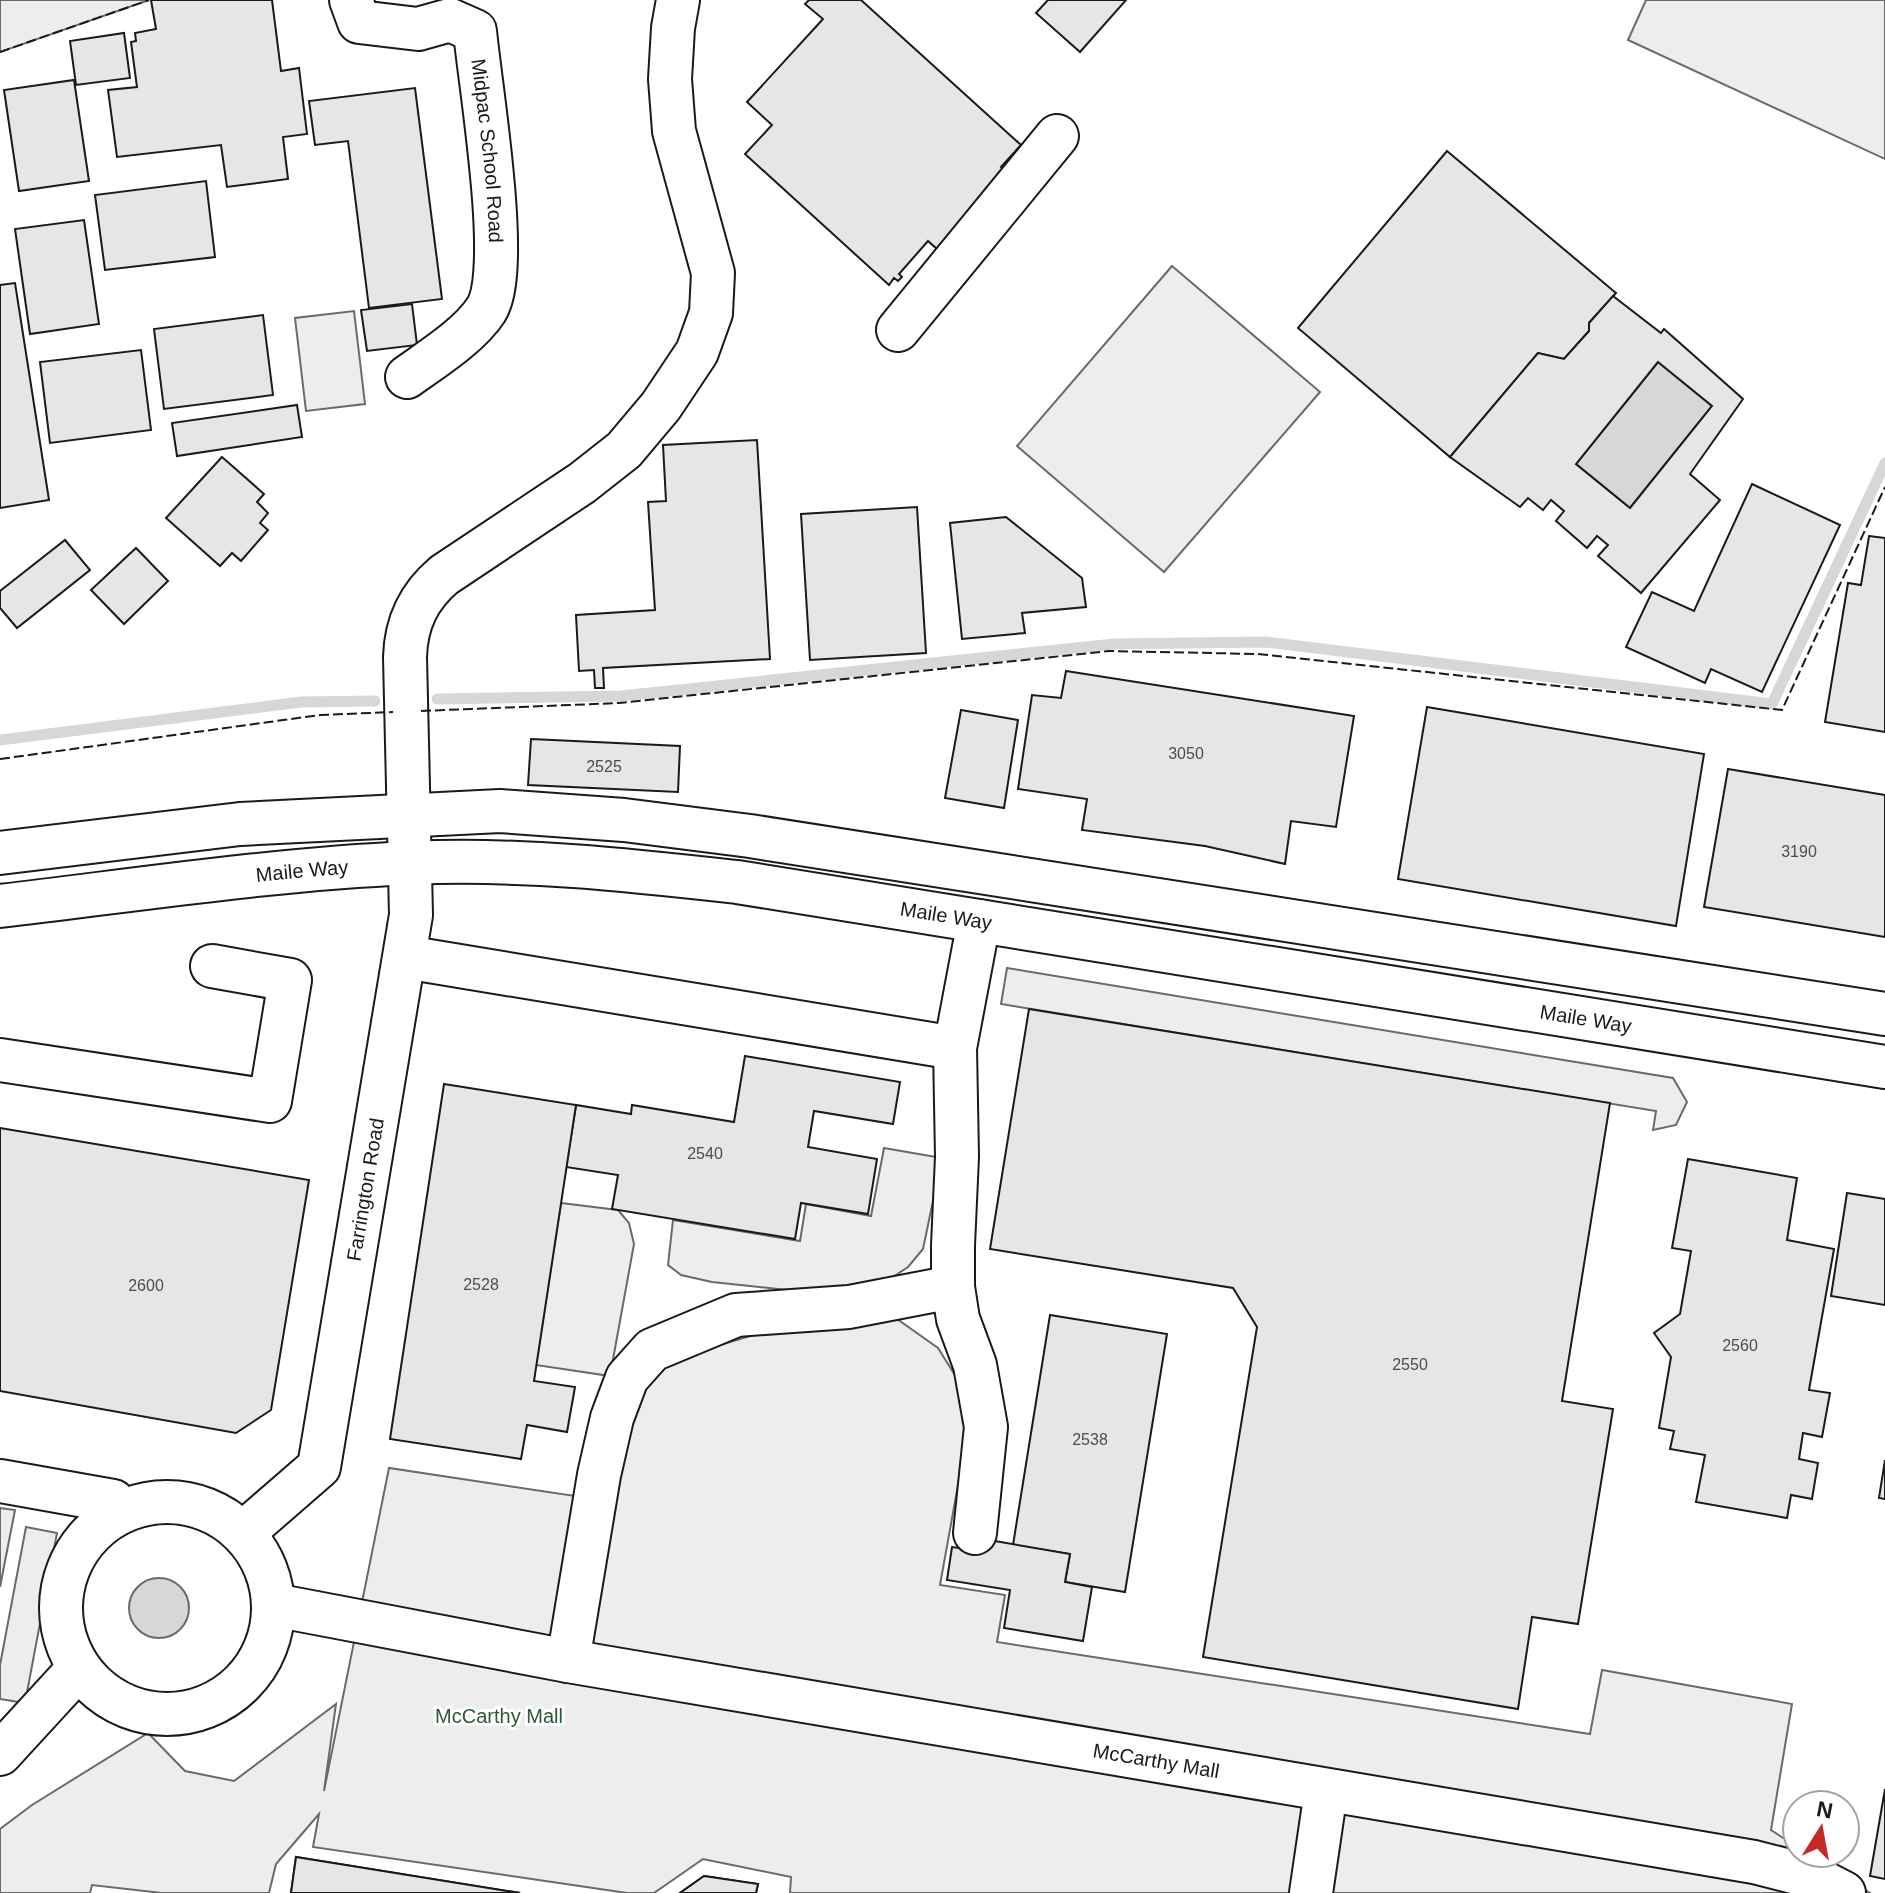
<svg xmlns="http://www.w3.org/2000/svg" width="1885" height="1893" viewBox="0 0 1885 1893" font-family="Arial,sans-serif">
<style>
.built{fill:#ededed;stroke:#6a6a6a;stroke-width:2}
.water{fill:#d7d7d7;stroke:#6a6a6a;stroke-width:2}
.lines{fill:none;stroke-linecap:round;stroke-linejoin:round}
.stream{stroke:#d7d7d7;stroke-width:11}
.building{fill:#e6e6e6;stroke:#1a1a1a;stroke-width:2;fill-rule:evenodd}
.minor-casing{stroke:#1a1a1a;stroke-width:46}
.minor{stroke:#fff;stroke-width:42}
.fence{stroke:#1a1a1a;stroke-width:2;stroke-dasharray:10 4;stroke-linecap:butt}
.labels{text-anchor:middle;stroke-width:6;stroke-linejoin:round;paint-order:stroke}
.number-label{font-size:16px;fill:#4d4d4d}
.street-label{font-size:20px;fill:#1a1a1a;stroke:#fff}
.park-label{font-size:20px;fill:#2b5a34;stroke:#fff}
</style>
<rect width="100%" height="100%" fill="#fff"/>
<g class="built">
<polygon points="0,0 149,0 0,52"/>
<polygon points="1646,0 1885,0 1885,159 1628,40"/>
<polygon points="1172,266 1320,392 1164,572 1017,446"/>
<polygon points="354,311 365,404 306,411 295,318"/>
<polygon points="1007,968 1673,1078 1687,1102 1676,1125 1653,1130 1656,1111 1001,1004"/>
<polygon points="884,1148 942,1158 923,1249 908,1267 878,1287 815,1293 712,1282 681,1275 668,1265 673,1220 800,1241 806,1204 871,1216"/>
<polygon points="561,1203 618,1210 629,1223 634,1244 610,1376 536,1365"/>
<polygon points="845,1317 897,1319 938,1348 958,1380 967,1435 940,1585 1005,1595 997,1642 1590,1734 1602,1670 1792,1704 1771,1830 1797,1847 1797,1853 1807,1853 1870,1893 790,1893 791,1877 703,1859 654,1893 627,1893 313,1847 319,1814 276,1864 269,1893 162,1893 92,1885 90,1893 0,1893 0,1829 32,1805 148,1733 185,1771 234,1781 336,1704 324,1791 389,1468 588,1498 635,1397 663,1362 760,1333"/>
<polygon points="0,1508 15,1510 0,1587"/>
<polygon points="26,1527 57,1533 25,1703 0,1699 0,1665"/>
</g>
<g class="water">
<polygon points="1658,362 1712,406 1630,508 1576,464"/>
<circle cx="159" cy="1608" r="30"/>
</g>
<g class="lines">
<g class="stream">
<polyline points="437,699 621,696 1114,644 1266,642 1772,704 1885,463"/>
<polyline points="0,740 301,702 375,701"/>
</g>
</g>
<g class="building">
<polygon points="151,0 272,0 281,71 299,68 307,134 283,137 288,179 227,187 221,145 117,157 108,90 137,87 131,42 136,41 135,33 156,29"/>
<polygon points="809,0 861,0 1021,145 1001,167 1008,173 937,249 928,241 899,274 902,277 898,281 894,278 889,285 745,154 772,125 747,102 823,19 805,4"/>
<polygon points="1048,0 1126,0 1080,52 1036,13"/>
<polygon points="124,33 130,78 76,85 70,41"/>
<polygon points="74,80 89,181 19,191 4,90"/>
<polygon points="415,88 442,299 369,308 348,141 315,145 309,101"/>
<polygon points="1447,151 1616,293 1589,323 1589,331 1564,359 1538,353 1450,457 1298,328"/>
<polygon points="206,181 215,257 105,270 95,195"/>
<polygon points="84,220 99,324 30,334 15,229"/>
<polygon points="15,283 49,500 0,508 0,285"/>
<path d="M1613 296 1661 333 1664 329 1743 399 1690 474 1720 500 1641 593 1598 556 1608 545 1597 536 1587 548 1556 521 1564 511 1551 500 1543 510 1528 498 1520 507 1450 457 1538 353 1564 359 1589 331V323ZM1658 362 1712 406 1630 508 1576 464Z"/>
<polygon points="412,304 417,345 367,351 361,310"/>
<polygon points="263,315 273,395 164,409 154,329"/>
<polygon points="141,350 151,430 50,443 40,362"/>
<polygon points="297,405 302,437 177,456 172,423"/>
<polygon points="757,440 770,659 603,668 604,688 595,688 594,670 579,671 576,615 655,610 648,502 666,501 663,445"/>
<polygon points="222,457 264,494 257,502 268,513 260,523 268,530 241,561 232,553 220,566 166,518"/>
<polygon points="1752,484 1840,525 1762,692 1711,669 1705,683 1626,647 1652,592 1694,611"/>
<polygon points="917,507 926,653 810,660 801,514"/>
<polygon points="1006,517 1082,578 1086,607 1022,613 1025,633 962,639 950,523"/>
<polygon points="1869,536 1885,538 1885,732 1825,722 1848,583 1861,585"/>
<polygon points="65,540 90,570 17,628 0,608 0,591"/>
<polygon points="136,548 168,581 124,624 91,590"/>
<polygon points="1066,671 1354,716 1336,827 1291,821 1285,864 1205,846 1082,830 1087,799 1018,789 1032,695 1061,698"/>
<polygon points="1427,707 1704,754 1676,926 1398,879"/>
<polygon points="961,710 1018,720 1004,808 945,798"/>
<polygon points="531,739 680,746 678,792 528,785"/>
<polygon points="1728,769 1885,795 1885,937 1704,907"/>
<polygon points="1029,1009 1610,1103 1562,1401 1613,1409 1578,1624 1532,1617 1518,1709 1203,1657 1257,1327 1233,1288 990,1249"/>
<polygon points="745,1056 900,1082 893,1124 814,1111 808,1147 877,1159 868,1214 801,1203 795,1239 612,1209 618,1175 566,1167 576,1105 631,1114 632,1105 734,1122"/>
<polygon points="444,1084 576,1105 534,1381 575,1387 567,1432 527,1425 521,1459 390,1439"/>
<polygon points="0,1128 309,1180 271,1410 236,1433 0,1391"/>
<polygon points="1688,1159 1797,1178 1787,1240 1834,1249 1809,1390 1830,1393 1822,1437 1803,1433 1799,1459 1818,1463 1812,1499 1791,1495 1787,1518 1696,1502 1705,1455 1670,1449 1674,1431 1659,1428 1671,1357 1654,1333 1680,1314 1691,1251 1672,1248"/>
<polygon points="1847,1193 1885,1199 1885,1305 1831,1296"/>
<polygon points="1050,1315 1167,1334 1125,1592 1065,1582 1070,1554 1013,1545"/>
<polygon points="1885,1460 1885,1499 1879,1498"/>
<polygon points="983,1539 1070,1554 1065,1582 1092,1587 1083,1641 1004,1628 1010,1590 947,1580 952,1547 982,1551"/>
<polygon points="1885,1789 1885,1879 1870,1876"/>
<polygon points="296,1857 520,1893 291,1893"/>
<polygon points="296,1857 520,1893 291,1893"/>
<polygon points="704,1876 758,1884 756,1893 680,1893"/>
<polygon points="704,1876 758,1884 756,1893 680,1893"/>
</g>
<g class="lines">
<g class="minor-casing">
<g id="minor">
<path id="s1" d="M351 0 359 22 418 29 450 20 475 31C480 86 512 270 486 310 469 336 432 359 407 377"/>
<polyline points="898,330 1057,136"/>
<polyline points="0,853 240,824 500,811 624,820 750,836 1885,1014"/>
<path id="s2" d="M0 906C136 890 273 869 411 863 520 858 629 870 737 882L1885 1067"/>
<polyline points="405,957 955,1048"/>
<polyline points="0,1060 270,1101 290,980 212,966"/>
<polyline points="0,1481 113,1501 120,1512"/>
<circle cx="167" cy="1608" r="106"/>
<path id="s3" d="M243 1533 319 1467 411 915 405 657C406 623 418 597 444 575L582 483 624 450 661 406 697 352 711 313 713 273 674 131 670 79 673 28 678 0"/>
<polyline points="975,1533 986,1427 975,1365 958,1319 953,1287 953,1245 957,1157 955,1048 979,921"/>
<path id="s4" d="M274 1605 568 1661 1754 1862 1813 1877 1844 1893"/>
<polyline points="568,1661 599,1475 612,1418 627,1378 652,1350 736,1315 849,1307 953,1287"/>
<polyline points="0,1754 79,1668"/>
<polyline points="1311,1893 1326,1791"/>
</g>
</g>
<use href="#minor" class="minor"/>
<g class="fence">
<polyline points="0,52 149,0"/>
<polyline points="421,711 619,703 1109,651 1258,654 1782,710 1885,487"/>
<polyline points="0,759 320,715 393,712"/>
</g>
</g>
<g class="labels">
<g class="number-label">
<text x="1186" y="759">3050</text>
<text x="604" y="772">2525</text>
<text x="1799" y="857">3190</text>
<text x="705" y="1159">2540</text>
<text x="481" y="1290">2528</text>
<text x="146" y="1291">2600</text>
<text x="1740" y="1351">2560</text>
<text x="1410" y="1370">2550</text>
<text x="1090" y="1445">2538</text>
</g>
<g class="street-label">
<text dy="7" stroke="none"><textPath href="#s1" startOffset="264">Midpac School Road</textPath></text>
<text dy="7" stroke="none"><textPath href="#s2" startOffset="304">Maile Way</textPath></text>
<text dy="7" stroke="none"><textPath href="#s2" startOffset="952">Maile Way</textPath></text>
<text dy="7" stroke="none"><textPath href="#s2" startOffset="1600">Maile Way</textPath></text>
<text dy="7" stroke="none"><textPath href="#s3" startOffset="382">Farrington Road</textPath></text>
<text dy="7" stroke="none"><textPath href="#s4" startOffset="896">McCarthy Mall</textPath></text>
</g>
<g class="park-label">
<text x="499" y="1723">McCarthy Mall</text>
</g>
</g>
<g transform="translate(1821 1829) rotate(11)"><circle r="38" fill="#ffffff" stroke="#a3a3a3" stroke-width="2"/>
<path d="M0-6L14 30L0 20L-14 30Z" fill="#c62828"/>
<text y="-12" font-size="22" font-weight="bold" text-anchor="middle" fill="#1a1a1a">N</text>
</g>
</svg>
